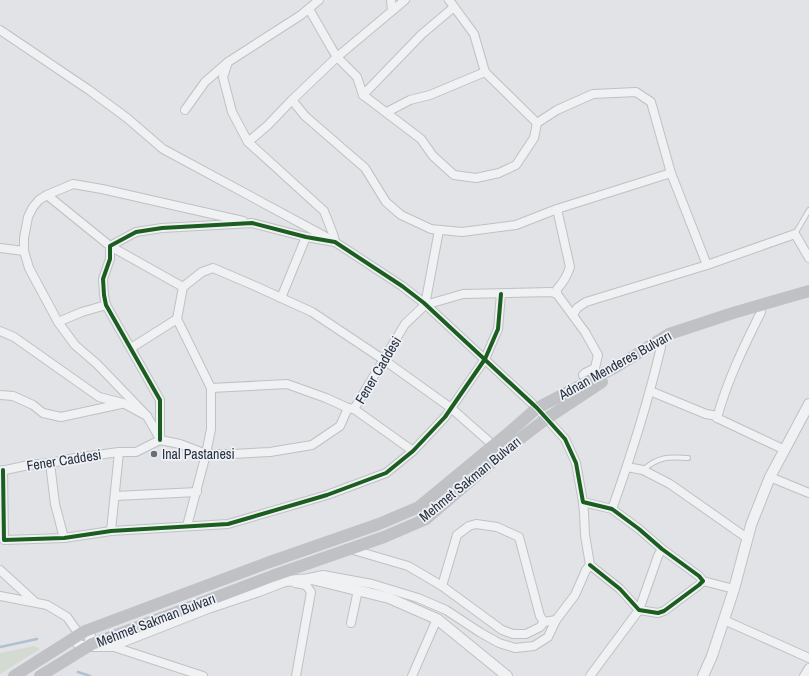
<svg xmlns="http://www.w3.org/2000/svg" width="809" height="676" viewBox="0 0 809 676" font-family="'Archivo Narrow',sans-serif">
<style>
.green{fill:#d2dad1}
.lines{fill:none;stroke-linecap:round;stroke-linejoin:round}
.stream{stroke:#afc0d1;stroke-width:2.5}
.service-casing{stroke:#bfc1c4;stroke-width:6}
.minor-casing{stroke:#bfc1c4;stroke-width:10}
.tertiary-casing{stroke:#bfc1c4;stroke-width:12}
.service{stroke:#f0f1f2;stroke-width:4}
.minor{stroke:#f0f1f2;stroke-width:8}
.tertiary{stroke:#f0f1f2;stroke-width:10}
.secondary{stroke:#bfc1c5;stroke-width:12}
.cycleway-casing{stroke:#eef1f6;stroke-width:6}
.cycleway{stroke:#1b5e20;stroke-width:4}
.poi-dot{fill:#696f79;stroke:#eef1f6;stroke-width:1.5}
.labels{text-anchor:middle;stroke-width:3.5;stroke-linejoin:round;paint-order:stroke}
.street-label{font-size:14px;fill:#28313f;stroke:#eef1f6}
.poi-label{font-size:14px;fill:#28313f;stroke:#eef1f6;text-anchor:start}
</style>
<rect width="100%" height="100%" fill="#e1e3e6"/>
<polygon class="green" points="34,646 40,649 0,674 0,653"/>
<g class="lines">
<g class="stream">
<polyline points="0,647 37,639"/>
<polyline points="78,672 90,676"/>
</g>
<g class="service-casing">
<g id="service">
<polyline points="795,234 809,210"/>
<path d="M643 470C659 456 669 457 688 458"/>
</g>
</g>
<g class="minor-casing">
<g id="minor">
<polyline points="319,0 301,15 228,62 223,77 232,112 248,142 324,211 333,234 335,242"/>
<path d="M391 0 392 11 337 57 292 100 305 116 365 168 386 202 401 215 431 229 462 232 516 225 557 209 570 267C567 276 564 282 557 289V294"/>
<polyline points="449,0 474,34 485,72 537,123"/>
<polyline points="309,9 332,49 337,57 357,77 363,95 421,139 433,156 454,175 476,178 499,173 516,165 534,138 537,123 557,110 593,94 636,92 651,102 671,173 707,265"/>
<polyline points="392,11 405,0"/>
<polyline points="0,30 89,90 127,118 163,149 328,238"/>
<polyline points="363,95 422,34 454,7"/>
<polyline points="185,110 205,82 228,62"/>
<polyline points="387,112 410,100 430,95 485,72"/>
<polyline points="248,142 268,125 292,100"/>
<polyline points="47,195 110,246 183,287"/>
<polyline points="557,209 671,173"/>
<polyline points="0,248 24,251"/>
<polyline points="281,298 306,237"/>
<polyline points="425,305 439,230"/>
<polyline points="573,315 577,308 586,302 707,265 795,234 809,258"/>
<polyline points="58,322 82,312 106,305"/>
<polyline points="0,331 14,337 99,397 123,403 147,416 159,437"/>
<polyline points="131,348 177,319"/>
<polyline points="211,388 287,384 326,398 348,408"/>
<path d="M650 391 706 414 717 416V418C727 381 744 346 761 312"/>
<polyline points="0,395 13,396 33,405 43,413 61,417 121,404"/>
<polyline points="354,409 413,451"/>
<polyline points="147,416 97,364 75,345 58,322 29,268 24,251 24,238 28,217 33,207 39,200 47,195 73,184 102,189 243,221"/>
<polyline points="717,418 785,450"/>
<polyline points="160,440 160,400 106,305 104,295 103,279 110,259 110,246 136,232 162,228 252,223 306,237 335,242 402,286 424,303 537,408 565,439 576,463 583,502 612,509 639,529 662,549 699,576 703,581 699,585 664,611 658,613 639,610 620,589 590,565"/>
<polyline points="50,463 55,504 64,538"/>
<polyline points="627,467 643,470 670,484 747,538"/>
<polyline points="3,470 4,540 64,538 111,531 228,524 327,495 386,473 413,451 445,417 485,359 498,329 501,294"/>
<polyline points="0,471 29,465 50,463 75,458 119,452 136,452 160,440 180,444 206,454 232,454 270,452 312,445 340,426 348,408 354,409 405,324 425,305 463,294 551,292 557,294 585,332 598,355 595,368 585,373 583,375 586,382"/>
<polyline points="770,477 809,493"/>
<polyline points="115,496 197,492"/>
<path d="M612 509C631 456 648 402 661 347"/>
<polyline points="187,526 206,454 211,429 211,388 177,319 183,287 202,272 213,268 255,286 312,312 384,360 451,408 493,445"/>
<polyline points="111,531 119,452"/>
<polyline points="350,549 408,566 442,586 502,630 513,634 526,634 540,627 544,622 556,620"/>
<polyline points="0,570 35,602"/>
<polyline points="309,578 323,575 372,584 418,598 446,610 481,633 499,643 515,648 534,646 548,637 556,620 575,595 586,570 590,565 585,535 584,513 583,502"/>
<polyline points="703,581 734,589"/>
<polyline points="295,583 306,585 311,592 296,676"/>
<polyline points="442,586 457,535 469,526 476,524 497,527 519,537 540,616 544,622"/>
<polyline points="0,596 47,605 67,617 79,634"/>
<polyline points="724,620 809,658"/>
<polyline points="351,623 358,590"/>
<polyline points="111,646 203,676"/>
<polyline points="412,676 437,619"/>
<polyline points="590,676 639,610 658,556 662,549"/>
<polyline points="804,676 809,668"/>
</g>
</g>
<g class="tertiary-casing">
<g id="tertiary">
<polyline points="87,646 91,640 90,636 86,633 79,634 76,641 80,646 111,646 208,608 259,591 285,581 312,579 389,598 437,619 507,676"/>
<polyline points="703,676 712,656 734,589 751,525 770,477 809,404"/>
</g>
</g>
<use href="#service" class="service"/>
<use href="#minor" class="minor"/>
<use href="#tertiary" class="tertiary"/>
<g class="secondary">
<polyline points="14,676 85,631 267,563 379,524 419,507 505,436 537,408 616,367 669,334 733,313 809,291"/>
<polyline points="40,676 92,644 272,576 384,537 426,519 513,444 546,419 602,382"/>
</g>
<g class="cycleway-casing">
<g id="cycleway">
<polyline points="160,440 160,400 106,305 104,295 103,279 110,259 110,246 136,232 162,228 252,223 306,237 335,242 402,286 424,303 537,408 565,439 576,463 583,502 612,509 639,529 662,549 699,576 703,581 699,585 664,611 658,613 639,610 620,589 590,565"/>
<polyline points="3,470 4,540 64,538 111,531 228,524 327,495 386,473 413,451 445,417 485,359 498,329 501,294"/>
</g>
</g>
<use href="#cycleway" class="cycleway"/>
</g>
<circle class="poi-dot" cx="154" cy="454" r="4"/>
<g class="labels">
<g class="street-label">
<text transform="translate(615 365) rotate(-29)" y="5">Adnan Menderes Bulvarı</text>
<text transform="translate(378 370) rotate(-59)" y="5">Fener Caddesi</text>
<text transform="translate(64 460) rotate(-9)" y="5">Fener Caddesi</text>
<text transform="translate(470 479) rotate(-39)" y="5">Mehmet Sakman Bulvarı</text>
<text transform="translate(156 620) rotate(-21)" y="5">Mehmet Sakman Bulvarı</text>
</g>
<g class="poi-label">
<text x="162" y="459">Inal Pastanesi</text>
</g>
</g>
</svg>
